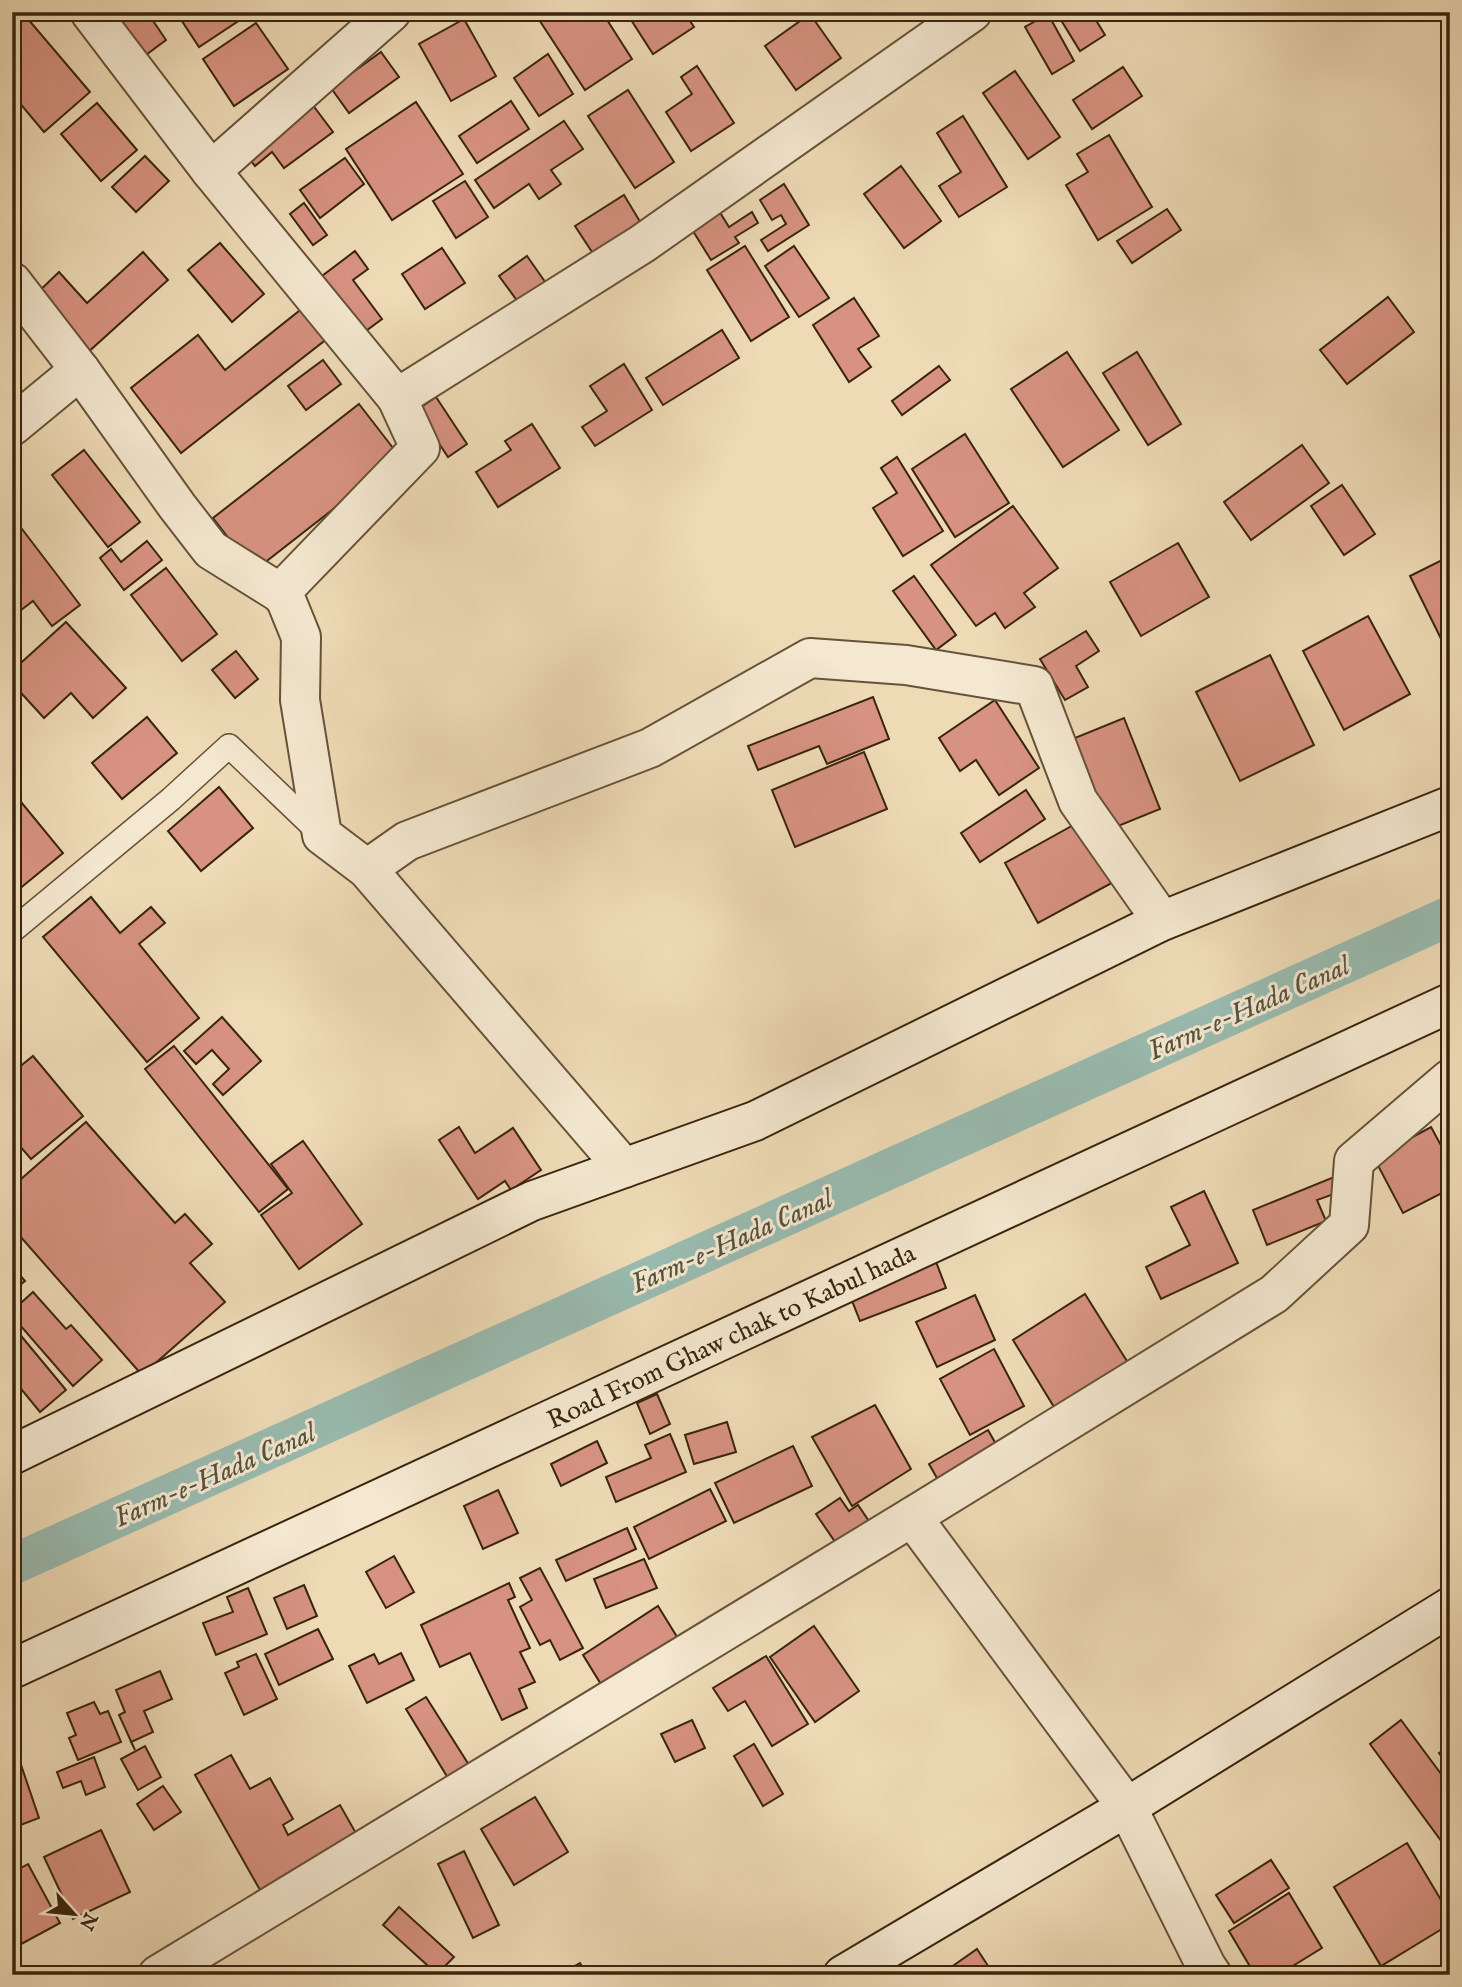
<svg xmlns="http://www.w3.org/2000/svg" width="1462" height="1987" viewBox="0 0 1462 1987" font-family="'IM FELL English',serif">
<style>
.lines{fill:none;stroke-linecap:round;stroke-linejoin:round}
.canal{stroke:#99bbb0;stroke-width:40}
.building{fill:#d79281;stroke:#3a240f;stroke-width:2}
.lane-casing{stroke:#675239;stroke-width:26}
.street-casing{stroke:#675239;stroke-width:42}
.secondary-casing{stroke:#3a240f;stroke-width:42}
.lane{stroke:#f4e8d0;stroke-width:23}
.street{stroke:#f4e8d0;stroke-width:38}
.secondary{stroke:#f4e8d0;stroke-width:38}
.labels{text-anchor:middle;stroke-width:6;stroke-linejoin:round;paint-order:stroke}
.street-label{font-size:26px;fill:#3a240f;stroke:#f4e8d0}
.water-label{font-size:28px;font-style:italic;fill:#56513f;stroke:#f4e8d0}
</style>
<rect width="100%" height="100%" fill="#eedbb6"/>
<filter id="stains"><feTurbulence type="fractalNoise" baseFrequency=".00286" numOctaves="4"/><feColorMatrix values="0 0 0 0 .2 0 0 0 0 .09 0 0 0 0 .02 0 0 0 .5 -.17"/></filter>
<radialGradient id="worn" r=".72"><stop offset=".6" stop-color="#630" stop-opacity="0"/><stop offset="1" stop-color="#630" stop-opacity=".3"/></radialGradient>
<g class="lines">
<polyline class="canal" points="12,1565 1450,916"/>
</g>
<g class="building">
<polygon points="12,12 22,12 90,92 44,132 12,94"/>
<polygon points="137,12 147,12 166,40 139,60 115,28"/>
<polygon points="176,12 252,12 199,47"/>
<polygon points="534,12 602,12 632,59 585,90"/>
<polygon points="626,12 684,12 694,27 653,54"/>
<polygon points="1056,12 1091,12 1105,35 1080,51"/>
<polygon points="810,14 841,58 796,90 765,46"/>
<polygon points="1048,14 1074,61 1052,74 1025,27"/>
<polygon points="464,19 496,76 451,101 419,44"/>
<polygon points="256,23 288,69 234,106 203,59"/>
<polygon points="381,52 399,77 349,113 331,88"/>
<polygon points="548,54 573,94 539,116 514,78"/>
<polygon points="697,66 734,123 691,151 666,112 692,94 681,77"/>
<polygon points="1123,67 1142,96 1092,129 1073,100"/>
<polygon points="1015,71 1060,137 1028,159 983,93"/>
<polygon points="628,90 674,162 635,188 588,116"/>
<polygon points="309,100 333,132 284,168 272,152 255,166 242,149"/>
<polygon points="511,101 529,129 477,163 459,136"/>
<polygon points="416,102 463,174 392,220 346,149"/>
<polygon points="97,103 137,150 101,181 61,134"/>
<polygon points="963,116 1007,187 959,217 939,186 961,172 937,133"/>
<polygon points="564,121 583,149 551,170 561,184 539,199 529,184 494,208 475,180"/>
<polygon points="1109,135 1152,207 1098,240 1066,185 1088,172 1077,154"/>
<polygon points="145,156 169,181 136,212 112,187"/>
<polygon points="345,158 364,184 320,218 300,190"/>
<polygon points="901,166 941,221 904,248 864,194"/>
<polygon points="465,181 488,217 456,238 433,201"/>
<polygon points="784,184 809,225 768,251 761,240 786,224 781,215 772,220 760,200"/>
<polygon points="624,195 642,225 594,255 575,226"/>
<polygon points="304,203 327,235 313,245 290,214"/>
<polygon points="716,206 729,227 752,212 758,223 735,237 739,243 711,260 688,223"/>
<polygon points="1167,209 1181,230 1132,263 1117,241"/>
<polygon points="220,243 264,294 232,322 188,270"/>
<polygon points="745,246 789,317 751,341 707,270"/>
<polygon points="794,246 829,298 799,317 765,266"/>
<polygon points="442,248 465,283 425,309 402,274"/>
<polygon points="355,251 368,269 353,280 382,319 359,336 318,279"/>
<polygon points="143,252 168,280 86,354 34,296 59,272 87,303"/>
<polygon points="527,256 548,286 521,306 499,276"/>
<polygon points="1388,297 1414,332 1347,384 1320,350"/>
<polygon points="854,298 879,336 858,349 871,367 849,382 813,325"/>
<polygon points="304,307 328,338 181,453 131,388 198,335 225,370"/>
<polygon points="722,330 739,358 663,405 646,378"/>
<polygon points="1067,352 1119,430 1063,467 1011,389"/>
<polygon points="1137,352 1181,424 1148,445 1103,373"/>
<polygon points="323,360 341,384 306,410 288,386"/>
<polygon points="624,364 652,410 595,446 582,427 607,411 590,386"/>
<polygon points="939,366 950,380 902,415 892,401"/>
<polygon points="436,397 467,444 448,457 417,410"/>
<polygon points="359,404 400,457 254,571 213,518"/>
<polygon points="532,424 560,468 498,507 476,472 511,450 505,441"/>
<polygon points="965,434 1009,503 955,537 912,469"/>
<polygon points="1302,445 1329,483 1251,540 1224,502"/>
<polygon points="84,450 140,522 108,547 52,475"/>
<polygon points="897,457 943,531 903,556 873,508 897,493 881,468"/>
<polygon points="1342,485 1375,534 1344,555 1311,506"/>
<polygon points="1013,506 1058,568 1024,593 1035,607 1005,628 995,613 976,626 931,565"/>
<polygon points="22,529 80,605 52,626 33,601 12,617 12,536"/>
<polygon points="147,541 162,560 124,590 100,558 111,549 121,562"/>
<polygon points="1178,543 1209,597 1141,636 1110,582"/>
<polygon points="1450,556 1450,657 1410,576"/>
<polygon points="166,568 217,634 182,661 131,595"/>
<polygon points="914,576 956,635 936,650 893,591"/>
<polygon points="1368,616 1410,694 1344,730 1303,651"/>
<polygon points="66,622 126,688 93,718 71,693 44,718 12,683 12,671"/>
<polygon points="1086,631 1099,651 1076,666 1088,687 1065,700 1040,659"/>
<polygon points="236,651 258,679 235,698 212,670"/>
<polygon points="1270,655 1314,745 1240,781 1196,692"/>
<polygon points="873,697 889,739 827,764 819,746 758,770 748,746"/>
<polygon points="995,700 1039,768 999,795 976,760 960,771 939,738"/>
<polygon points="147,717 177,753 122,799 92,763"/>
<polygon points="1124,718 1160,809 1101,833 1065,742"/>
<polygon points="864,752 887,809 795,847 772,790"/>
<polygon points="219,787 253,828 201,871 168,831"/>
<polygon points="1026,790 1045,819 980,862 961,833"/>
<polygon points="12,791 63,853 12,895"/>
<polygon points="1086,818 1119,879 1038,923 1005,863"/>
<polygon points="91,897 120,933 151,907 165,923 139,944 199,1018 147,1062 43,937"/>
<polygon points="222,1017 261,1061 223,1095 213,1084 229,1069 212,1050 196,1064 184,1051"/>
<polygon points="174,1046 288,1189 259,1212 145,1069"/>
<polygon points="33,1056 83,1116 31,1159 12,1137 12,1073"/>
<polygon points="86,1122 175,1223 185,1214 212,1244 190,1263 225,1302 142,1375 12,1227 12,1187"/>
<polygon points="459,1127 475,1153 513,1128 541,1170 511,1190 505,1181 478,1199 439,1140"/>
<polygon points="1431,1127 1450,1162 1450,1189 1403,1213 1374,1158"/>
<polygon points="303,1141 362,1224 299,1269 261,1215 292,1193 271,1164"/>
<polygon points="1339,1175 1345,1190 1317,1200 1326,1221 1267,1245 1253,1210"/>
<polygon points="1204,1191 1238,1263 1161,1299 1146,1267 1190,1245 1171,1207"/>
<polygon points="933,1254 946,1288 860,1321 847,1288"/>
<polygon points="12,1266 25,1281 12,1292"/>
<polygon points="33,1292 66,1329 71,1325 102,1360 73,1386 12,1316 12,1311"/>
<polygon points="1085,1294 1135,1374 1062,1420 1013,1340"/>
<polygon points="975,1295 995,1340 937,1367 916,1322"/>
<polygon points="12,1325 66,1390 40,1412 12,1378"/>
<polygon points="994,1349 1024,1406 970,1435 940,1379"/>
<polygon points="657,1394 670,1424 650,1434 637,1403"/>
<polygon points="875,1405 911,1469 852,1506 812,1437"/>
<polygon points="727,1422 736,1452 694,1464 685,1435"/>
<polygon points="988,1430 1001,1453 942,1487 929,1464"/>
<polygon points="670,1434 686,1472 616,1502 606,1477 651,1458 645,1445"/>
<polygon points="597,1441 607,1463 561,1486 551,1464"/>
<polygon points="793,1446 812,1486 734,1523 715,1483"/>
<polygon points="710,1489 726,1521 649,1559 634,1527"/>
<polygon points="498,1490 518,1533 483,1549 464,1506"/>
<polygon points="840,1498 849,1511 858,1505 875,1530 842,1552 816,1514"/>
<polygon points="627,1528 636,1549 566,1581 556,1560"/>
<polygon points="394,1556 414,1592 386,1608 366,1572"/>
<polygon points="644,1559 657,1588 606,1608 594,1579"/>
<polygon points="540,1568 583,1648 560,1660 550,1640 540,1645 520,1607 532,1600 520,1578"/>
<polygon points="509,1583 515,1597 508,1600 530,1648 520,1652 535,1682 519,1689 527,1708 502,1720 470,1653 440,1667 421,1625"/>
<polygon points="304,1585 317,1616 287,1629 274,1598"/>
<polygon points="248,1588 267,1634 216,1655 203,1623 233,1612 227,1597"/>
<polygon points="658,1606 682,1645 607,1694 583,1655"/>
<polygon points="814,1626 859,1691 815,1722 770,1657"/>
<polygon points="318,1629 333,1659 279,1685 265,1654"/>
<polygon points="401,1653 414,1680 367,1703 349,1666 374,1654 379,1664"/>
<polygon points="256,1654 277,1699 244,1715 225,1673 239,1667 237,1662"/>
<polygon points="766,1656 808,1724 772,1746 745,1701 728,1711 713,1688"/>
<polygon points="160,1671 172,1699 144,1711 153,1732 131,1742 135,1750 119,1715 125,1712 116,1690"/>
<polygon points="426,1697 469,1765 448,1778 406,1709"/>
<polygon points="94,1702 100,1714 108,1711 121,1742 78,1760 69,1738 76,1735 67,1713"/>
<polygon points="692,1720 705,1748 675,1762 661,1734"/>
<polygon points="1401,1720 1450,1786 1450,1853 1370,1744"/>
<polygon points="754,1744 783,1794 763,1806 734,1756"/>
<polygon points="145,1746 161,1777 138,1790 121,1759"/>
<polygon points="1450,1746 1450,1769 1439,1753"/>
<polygon points="231,1755 250,1789 270,1778 293,1819 283,1825 288,1835 340,1805 357,1835 260,1890 195,1775"/>
<polygon points="18,1756 39,1818 18,1826 12,1811 12,1758"/>
<polygon points="94,1757 105,1787 86,1795 81,1781 63,1788 57,1772"/>
<polygon points="163,1786 181,1812 154,1830 137,1804"/>
<polygon points="535,1797 568,1852 514,1885 481,1829"/>
<polygon points="101,1830 130,1892 73,1919 44,1857"/>
<polygon points="1407,1843 1450,1915 1450,1924 1381,1966 1334,1887"/>
<polygon points="464,1851 499,1925 473,1938 438,1864"/>
<polygon points="1271,1860 1289,1888 1234,1923 1216,1895"/>
<polygon points="28,1864 60,1923 12,1949 12,1873"/>
<polygon points="1289,1893 1322,1948 1278,1975 1255,1975 1229,1931"/>
<polygon points="399,1907 454,1957 437,1974 383,1925"/>
<polygon points="977,1949 994,1975 940,1975"/>
<polygon points="580,1963 587,1975 558,1975"/>
</g>
<g class="lines">
<g class="lane-casing">
<polyline id="lane" points="12,931 171,799 229,746 321,834"/>
</g>
<g class="street-casing">
<g id="street">
<polyline points="90,12 211,171 397,398 420,448 280,593"/>
<polyline points="211,171 391,12"/>
<polyline points="12,282 80,370 177,506 211,550 280,593 286,600 301,637 300,700 322,835 367,869 624,1168"/>
<polyline points="397,398 642,244 972,12"/>
<polyline points="12,426 80,370"/>
<polyline points="367,869 407,841 650,748 810,658 906,665 1034,686 1078,801 1162,921"/>
<polyline points="912,1517 1127,1807 1206,1966 1212,1975"/>
<polyline points="158,1975 912,1517 1274,1294 1349,1225 1354,1161 1450,1079"/>
</g>
</g>
<g class="secondary-casing">
<g id="secondary">
<polyline points="12,1455 532,1201 755,1121 1162,921 1450,806"/>
<polyline points="12,1669 1450,1003"/>
<polyline points="843,1975 1127,1807 1450,1607"/>
</g>
</g>
<use href="#lane" class="lane"/>
<use href="#street" class="street"/>
<use href="#secondary" class="secondary"/>
</g>
<g class="labels">
<g class="street-label">
<text transform="translate(731 1336) rotate(-25)" y="9">Road From Ghaw chak to Kabul hada</text>
</g>
<g class="water-label">
<text transform="translate(1248 1007) rotate(-24)" y="10">Farm-e-Hada Canal</text>
<text transform="translate(731 1240) rotate(-24)" y="10">Farm-e-Hada Canal</text>
<text transform="translate(214 1474) rotate(-24)" y="10">Farm-e-Hada Canal</text>
</g>
</g>
<rect width="1462" height="1987" fill="none" stroke="#eedbb6" stroke-width="42"/>
<rect x="14" y="14" width="1434" height="1959" fill="none" stroke="#3a240f" stroke-width="3.5"/>
<rect x="21" y="21" width="1420" height="1945" fill="none" stroke="#3a240f" stroke-width="2"/>
<g transform="translate(74 1914) rotate(117)" stroke="#f4e8d0" stroke-width="5" paint-order="stroke">
<path d="M0-5L12 26L0 18L-12 26Z" fill="#3a240f"/>
<text y="-10" font-size="19" font-weight="bold" text-anchor="middle" fill="#3a240f">N</text>
</g>
<rect width="100%" height="100%" filter="url(#stains)"/>
<rect width="100%" height="100%" fill="url(#worn)"/>
</svg>
